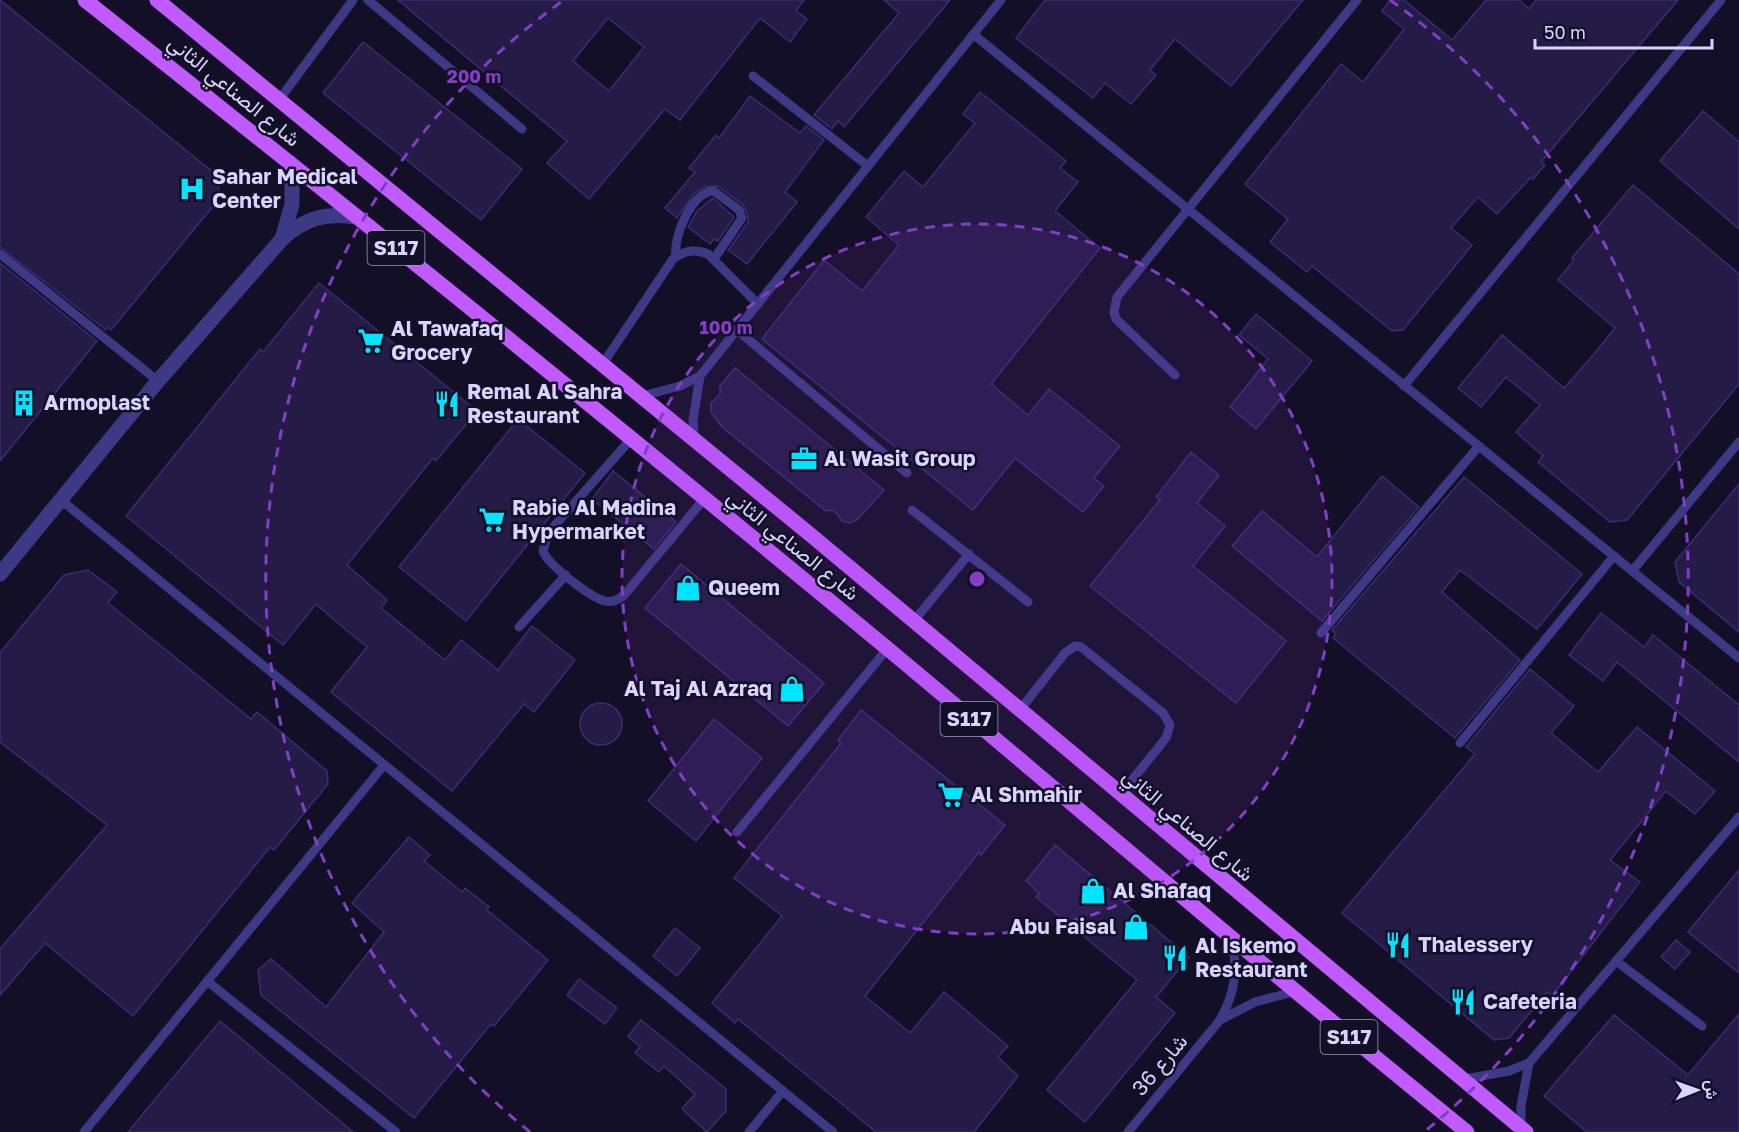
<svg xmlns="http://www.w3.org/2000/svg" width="1739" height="1132" viewBox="0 0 1739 1132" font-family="'Golos Text',Vazirmatn,sans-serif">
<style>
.building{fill:#241b47;stroke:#3b2d73;stroke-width:1.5;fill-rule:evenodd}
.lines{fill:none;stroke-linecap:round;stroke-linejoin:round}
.lane{stroke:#3d3a85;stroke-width:9}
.street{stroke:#3d3a85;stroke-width:15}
.primary{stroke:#c25bff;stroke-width:15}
.ring{fill:none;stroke:#843dc5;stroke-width:3;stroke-dasharray:10 8}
.labels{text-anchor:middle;stroke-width:5;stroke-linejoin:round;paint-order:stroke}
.shield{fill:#130f26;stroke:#9e99be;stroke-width:1.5}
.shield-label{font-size:20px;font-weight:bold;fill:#d9d4ff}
.street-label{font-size:21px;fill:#d9d4ff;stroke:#130f26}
.poi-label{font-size:21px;font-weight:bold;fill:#d9d4ff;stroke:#130f26;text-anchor:start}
.centre{fill:#843dc5;stroke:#130f26;stroke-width:3}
.ring-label{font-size:18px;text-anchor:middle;font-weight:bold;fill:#843dc5;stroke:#130f26;stroke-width:5;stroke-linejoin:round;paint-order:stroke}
</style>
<rect width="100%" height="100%" fill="#130f26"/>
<g class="building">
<polygon points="0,0 218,176 219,199 111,330 108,327 106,330 0,247"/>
<path d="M398 0H804L796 11 807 19 790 42 760 18 680 120 665 109 589 199 547 163 567 141ZM608 18 644 47 609 91 573 61Z"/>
<polygon points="884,0 950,0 844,127 838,121 832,129 814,115 899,13"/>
<polygon points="1045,0 1303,0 1231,86 1175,39 1150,70 1156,75 1131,104 1105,83 1093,98 1016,38"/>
<polygon points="1390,0 1404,0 1452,40 1486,0 1519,0 1529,9 1536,0 1678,0 1541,162 1545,165 1533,179 1531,177 1497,214 1478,197 1451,228 1472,245 1403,330 1392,331 1312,266 1307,272 1270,242 1288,219 1245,184 1341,64 1363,82 1404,29 1382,11"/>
<polygon points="363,42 522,169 481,220 323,93"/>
<polygon points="980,92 1066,161 1060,168 1078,182 1055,211 1100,248 991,384 1028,415 1049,389 1120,446 1094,478 1104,486 1083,512 1015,458 973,510 762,339 824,260 862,291 899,245 866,217 904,171 923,187 975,123 963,114"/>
<polygon points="750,96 800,133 806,126 824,140 785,192 797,202 747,264 728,250 748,222 748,216 743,205 718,186 704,187 694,193 677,218 665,208 695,172 689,168 716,135 719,138"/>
<polygon points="1703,111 1739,142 1739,229 1660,161"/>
<polygon points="1633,185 1739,274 1739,384 1627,520 1610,522 1538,462 1543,456 1516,432 1540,405 1506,377 1481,407 1458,388 1502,335 1564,388 1589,360 1615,328 1558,280 1574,260 1572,258"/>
<polygon points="713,198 734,217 718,241 714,239 710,244 688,227 697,211"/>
<polygon points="0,263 97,341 0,461"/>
<polygon points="319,283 477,411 436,461 433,458 347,565 387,600 381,608 445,660 461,640 498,670 532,626 575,660 534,712 524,704 452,791 331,692 367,647 340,625 316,604 283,645 126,516 260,349 263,352"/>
<polygon points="1256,314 1312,361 1256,429 1230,407 1268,359 1239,335"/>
<polygon points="735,368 884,490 857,520 850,523 842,521 834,510 826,511 722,427 711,412 711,403 720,394 720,386"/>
<polygon points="518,419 585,473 466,621 399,567"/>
<polygon points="1191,452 1219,475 1197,503 1225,526 1193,566 1286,641 1236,703 1090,586 1160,500 1156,497"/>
<polygon points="613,471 676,522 654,549 592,499"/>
<polygon points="1382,476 1419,507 1322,621 1232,546 1262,511 1317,557"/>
<polygon points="1464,477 1582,574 1537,629 1460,570 1442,592 1520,660 1455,738 1333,638 1336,634 1332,630"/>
<polygon points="1739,484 1739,632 1679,582 1675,562"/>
<polygon points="681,564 824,683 788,726 645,608"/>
<polygon points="88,570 117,592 108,603 251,719 257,712 327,771 328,784 274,850 270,847 133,1016 45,943 0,995 0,949 107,825 0,742 0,653 64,575"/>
<polygon points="1601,613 1644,647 1653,635 1739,705 1739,762 1617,662 1603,681 1569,655"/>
<polygon points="1530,669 1574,706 1551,733 1598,772 1637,727 1715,791 1695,814 1666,791 1610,860 1640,882 1552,996 1547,992 1509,1038 1494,1040 1342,913 1475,754 1466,747"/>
<circle cx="601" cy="724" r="21"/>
<polygon points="861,710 1005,825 981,855 979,852 865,996 910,1033 944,992 1008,1046 998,1057 1018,1076 974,1132 876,1132 738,1019 735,1023 712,1003 782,916 734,878 841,743 838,740"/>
<polygon points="714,719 762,758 696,841 648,801"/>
<polygon points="409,837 430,855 424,861 462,892 465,888 489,907 487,910 548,960 494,1026 491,1024 414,1118 261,995 258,970 271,959 326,1007 384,932 352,903"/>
<polygon points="1055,845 1189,957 1156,997 1175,1013 1085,1122 1047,1090 1137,980 1036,897 1039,893 1026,881"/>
<polygon points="1739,870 1739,973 1688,932"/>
<polygon points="675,928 700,948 677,976 653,956"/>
<polygon points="1676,940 1690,952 1675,969 1661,957"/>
<polygon points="579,979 617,1008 605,1024 567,995"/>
<polygon points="1739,1014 1739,1132 1587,1132 1544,1096 1614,1015 1688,1075"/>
<polygon points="641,1020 726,1089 726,1111 707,1132 682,1109 695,1094 664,1066 659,1072 635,1053 640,1047 628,1036"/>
<polygon points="220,1021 353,1132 128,1132"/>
</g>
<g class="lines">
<g class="lane">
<polyline points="368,0 522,129"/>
<polyline points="973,34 1739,658"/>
<polyline points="753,76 868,166"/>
<polyline points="279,100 353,0"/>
<polyline points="0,254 158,381"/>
<path d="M676 256C673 237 691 192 714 191L739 210 742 218 714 259"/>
<polyline points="737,330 907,473"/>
<path d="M602 365 673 259C685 250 695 249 708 254L758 304"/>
<polyline points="1175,375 1116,319 1114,312 1117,297 1357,0"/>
<polyline points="1404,386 1721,0"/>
<polyline points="642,396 680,386 700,376 1001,0"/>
<polyline points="694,438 693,420 700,376"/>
<path d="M631 439 548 533 543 551C547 564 591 598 605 601 613 603 620 599 626 593L704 499"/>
<polyline points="61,500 833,1132"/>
<polyline points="912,510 1028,602"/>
<polyline points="1633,570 1739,442"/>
<polyline points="913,622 969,554"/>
<polyline points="519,627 566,575"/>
<polyline points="1321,633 1478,447"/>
<polyline points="1019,711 1065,653 1075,646 1081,647 1163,713 1170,725 1166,738 1120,795"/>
<polyline points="1460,743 1614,556"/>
<polyline points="737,832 887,649"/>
<polyline points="1616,961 1702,1026"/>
<polyline points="207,981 396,1132"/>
<polyline points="1222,1019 1255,1002 1293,992"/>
<polyline points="1465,1079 1509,1071 1529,1063 1739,817"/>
<polyline points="1521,1128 1521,1106 1529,1063"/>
<polyline points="84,1132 384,765"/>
<polyline points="749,1132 783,1091"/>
<path d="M1128 1132 1220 1020C1235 993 1238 971 1232 941"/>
</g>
<g class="street">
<polyline points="283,236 292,204 292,165"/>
<path d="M0 574 158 381 282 239C305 218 326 212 357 217"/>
</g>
<g class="primary">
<path d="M85 0C355 214 623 430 888 649 1081 810 1271 974 1467 1132"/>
<polyline points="157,0 812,536 1526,1132"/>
</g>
</g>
<circle cx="977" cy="579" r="355" fill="#843dc5" fill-opacity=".12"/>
<g class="ring">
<circle cx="977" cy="579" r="355"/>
<path d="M530 1132A711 711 0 0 1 564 0M1390 0A711 711 0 0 1 1424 1132"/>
</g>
<defs>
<g id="hospital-bare" transform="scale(2.07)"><path d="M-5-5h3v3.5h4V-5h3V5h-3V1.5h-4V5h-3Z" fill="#00e5ff" stroke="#130f26" stroke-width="2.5" paint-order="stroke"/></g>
<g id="supermarket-bare" transform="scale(2.07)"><path d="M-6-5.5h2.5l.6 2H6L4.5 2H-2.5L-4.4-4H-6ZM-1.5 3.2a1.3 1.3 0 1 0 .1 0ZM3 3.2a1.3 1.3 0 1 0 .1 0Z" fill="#00e5ff" stroke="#130f26" stroke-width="2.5" paint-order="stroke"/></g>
<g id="building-bare" transform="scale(2.07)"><path d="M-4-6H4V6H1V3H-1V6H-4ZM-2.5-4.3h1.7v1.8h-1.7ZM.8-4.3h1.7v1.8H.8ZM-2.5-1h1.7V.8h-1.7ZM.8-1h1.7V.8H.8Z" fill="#00e5ff" stroke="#130f26" stroke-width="2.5" paint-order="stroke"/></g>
<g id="restaurant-bare" transform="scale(2.07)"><path d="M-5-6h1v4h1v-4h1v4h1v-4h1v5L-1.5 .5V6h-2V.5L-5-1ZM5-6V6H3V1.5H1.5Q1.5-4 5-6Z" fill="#00e5ff" stroke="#130f26" stroke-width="2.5" paint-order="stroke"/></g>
<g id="office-bare" transform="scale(2.07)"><path d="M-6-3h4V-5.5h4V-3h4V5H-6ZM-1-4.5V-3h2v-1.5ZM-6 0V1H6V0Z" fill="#00e5ff" stroke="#130f26" stroke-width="2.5" paint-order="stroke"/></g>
<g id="shop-bare" transform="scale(2.07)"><path d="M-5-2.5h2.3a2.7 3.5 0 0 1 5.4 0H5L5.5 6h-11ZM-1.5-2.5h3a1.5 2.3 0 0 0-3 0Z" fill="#00e5ff" stroke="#130f26" stroke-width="2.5" paint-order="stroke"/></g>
</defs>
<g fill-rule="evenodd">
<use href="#hospital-bare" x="192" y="189"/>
<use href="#supermarket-bare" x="371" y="341"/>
<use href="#building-bare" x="24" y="403"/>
<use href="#restaurant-bare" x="447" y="404"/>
<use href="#office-bare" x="804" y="459"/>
<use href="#supermarket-bare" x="492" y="520"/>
<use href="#shop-bare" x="688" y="588"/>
<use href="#shop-bare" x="792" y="689"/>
<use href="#supermarket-bare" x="951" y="795"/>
<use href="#shop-bare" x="1093" y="891"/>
<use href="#shop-bare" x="1136" y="927"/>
<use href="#restaurant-bare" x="1398" y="945"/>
<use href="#restaurant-bare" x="1175" y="958"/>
<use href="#restaurant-bare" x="1463" y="1002"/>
</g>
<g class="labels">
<g class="shield">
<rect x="367.5" y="231" width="57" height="34" rx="4.5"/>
<rect x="940.5" y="702" width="57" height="34" rx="4.5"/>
<rect x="1320.5" y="1020" width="57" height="34" rx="4.5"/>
</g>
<g class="shield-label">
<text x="396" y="255">S117</text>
<text x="969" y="726">S117</text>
<text x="1349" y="1044">S117</text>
</g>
<g class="street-label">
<text transform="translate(234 91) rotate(39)" y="7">شارع الصناعي الثاني</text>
<text transform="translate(793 545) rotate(39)" y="7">شارع الصناعي الثاني</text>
<text transform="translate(1188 825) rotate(40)" y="7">شارع الصناعي الثاني</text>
<text transform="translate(1160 1065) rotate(-50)" y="7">شارع 36</text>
</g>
<g class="poi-label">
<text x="212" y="184">Sahar Medical<tspan x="212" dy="24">Center</tspan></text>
<text x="391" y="336">Al Tawafaq<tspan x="391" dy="24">Grocery</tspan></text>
<text x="467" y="399">Remal Al Sahra<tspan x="467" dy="24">Restaurant</tspan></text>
<text x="44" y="410">Armoplast</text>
<text x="824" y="466">Al Wasit Group</text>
<text x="512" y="515">Rabie Al Madina<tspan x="512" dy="24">Hypermarket</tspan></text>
<text x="708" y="595">Queem</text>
<text x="772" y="696" text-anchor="end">Al Taj Al Azraq</text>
<text x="971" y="802">Al Shmahir</text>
<text x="1113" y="898">Al Shafaq</text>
<text x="1116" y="934" text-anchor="end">Abu Faisal</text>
<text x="1418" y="952">Thalessery</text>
<text x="1195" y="953">Al Iskemo<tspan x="1195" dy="24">Restaurant</tspan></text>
<text x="1483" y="1009">Cafeteria</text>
</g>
</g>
<circle cx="977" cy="579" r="9" class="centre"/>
<g class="ring-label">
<text x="474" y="83">200 m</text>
<text x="726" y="334">100 m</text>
</g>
<g transform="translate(1697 1090) rotate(89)" stroke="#130f26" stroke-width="4.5" paint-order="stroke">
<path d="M0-4.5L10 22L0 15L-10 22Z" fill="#d9d4ff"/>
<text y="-9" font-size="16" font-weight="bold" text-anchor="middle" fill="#d9d4ff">ش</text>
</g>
<path d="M1535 39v9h177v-9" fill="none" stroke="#d9d4ff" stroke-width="3"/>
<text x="1544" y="39" font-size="18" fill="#d9d4ff" stroke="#130f26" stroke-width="4.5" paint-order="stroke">50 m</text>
</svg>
